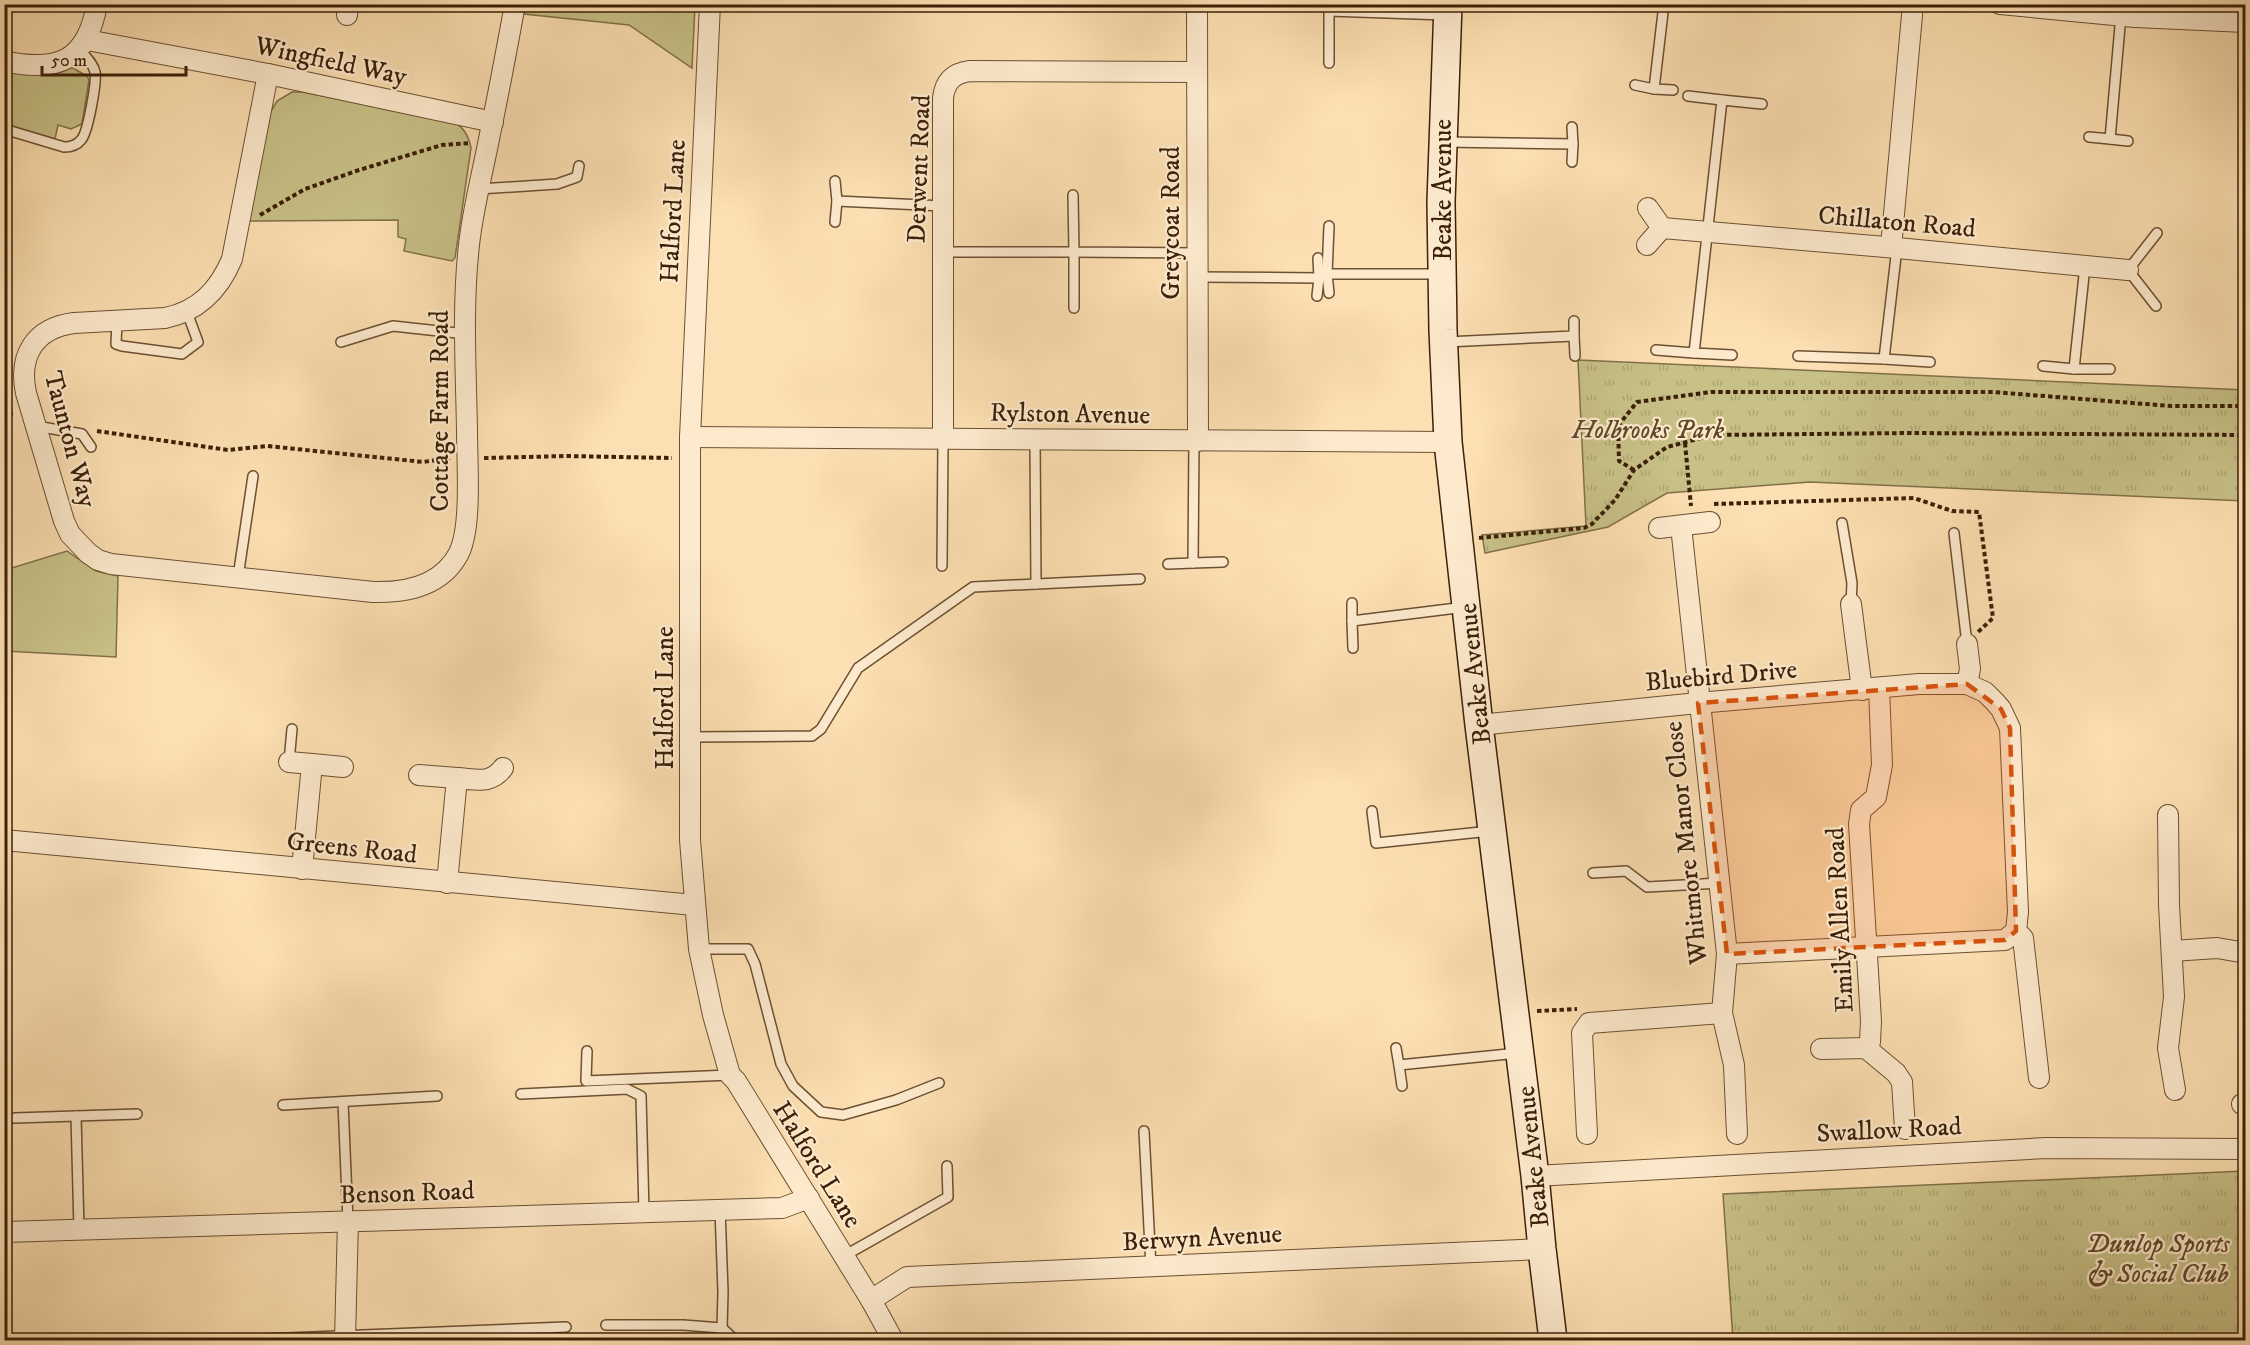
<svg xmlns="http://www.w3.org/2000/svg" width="2250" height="1345" viewBox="0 0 2250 1345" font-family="'IM FELL DW Pica',serif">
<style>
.grass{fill:#c7c087;stroke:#827048;stroke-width:1.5}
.park{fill:url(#park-tufts);stroke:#827048;stroke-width:1.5}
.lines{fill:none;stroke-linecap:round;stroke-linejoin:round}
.lane-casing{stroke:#6c5032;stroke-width:12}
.street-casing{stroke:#6c5032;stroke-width:22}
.secondary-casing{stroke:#3c2008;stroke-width:30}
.path{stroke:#3c2008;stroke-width:4;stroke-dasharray:4.5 3;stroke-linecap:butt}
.lane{stroke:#fdeacd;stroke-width:9}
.street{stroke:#fdeacd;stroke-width:20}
.secondary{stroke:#fdeacd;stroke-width:27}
.marked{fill:#d7530c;fill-opacity:0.2;stroke:#d7530c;stroke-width:4.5;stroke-dasharray:12 8;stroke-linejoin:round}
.labels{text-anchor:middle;stroke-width:4.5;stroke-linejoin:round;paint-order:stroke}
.street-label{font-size:26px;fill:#3c2008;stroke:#fdeacd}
.park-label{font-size:26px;font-style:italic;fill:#5f4828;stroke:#fdeacd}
</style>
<defs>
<pattern id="park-tufts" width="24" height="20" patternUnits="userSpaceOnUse" patternTransform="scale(1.5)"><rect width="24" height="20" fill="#c7c087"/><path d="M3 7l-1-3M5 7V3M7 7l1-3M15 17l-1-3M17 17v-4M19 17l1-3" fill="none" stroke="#aca573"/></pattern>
</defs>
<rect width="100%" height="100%" fill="#fcdfb2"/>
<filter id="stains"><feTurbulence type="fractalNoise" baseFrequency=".00333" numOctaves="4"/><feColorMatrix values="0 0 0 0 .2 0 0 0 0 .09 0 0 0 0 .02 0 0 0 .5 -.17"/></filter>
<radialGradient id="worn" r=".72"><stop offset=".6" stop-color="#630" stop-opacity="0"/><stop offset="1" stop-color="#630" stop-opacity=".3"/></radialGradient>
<g class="grass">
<polygon points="526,5 695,5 692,68 629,25 524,14"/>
<polygon points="71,67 87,76 89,80 82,124 71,129 58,125 55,139 5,124 4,70"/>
<path d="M292 92H303L454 122C465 128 469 137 471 148L455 258 452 261 404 251 406 239 398 237V220L249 221 270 113 277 101Z"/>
<polygon points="67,551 96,571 118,576 116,657 5,651 5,570"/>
</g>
<g class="park">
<polygon points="1578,360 2245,390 2245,501 1810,482 1667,493 1608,527 1485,553 1482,535 1586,526"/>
<polygon points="2245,1171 2245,1340 1733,1340 1723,1194"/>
</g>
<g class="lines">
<g class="lane-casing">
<g id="lane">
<polyline points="1330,4 1329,11 1445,15"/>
<polyline points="1329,63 1329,11"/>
<polyline points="1635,85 1654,89 1664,4"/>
<polyline points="1654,89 1673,90"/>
<polyline points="1688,96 1722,100"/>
<path d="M4 129 64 147C70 147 77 145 81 140 88 133 97 81 95 72 93 63 85 56 79 49"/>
<polyline points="2089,137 2110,139 2121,15"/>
<polyline points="2110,139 2128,141"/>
<polyline points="1444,142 1573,144 1572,127"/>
<polyline points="1572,162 1573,144"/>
<polyline points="835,181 837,201 943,206"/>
<polyline points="479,189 557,184 577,177 579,166"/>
<polyline points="1073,195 1074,252 1198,253"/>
<polyline points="835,222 837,201"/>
<polyline points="1329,226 1327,274 1440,274"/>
<polyline points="943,252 1074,252 1074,308"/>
<polyline points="1327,274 1329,293"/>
<polyline points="1197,277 1319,278 1318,258"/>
<polyline points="1317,296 1319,278"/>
<polyline points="2156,306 2128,270 2157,233"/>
<polyline points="117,321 116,344 122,346 182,354 198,342 187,312"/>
<polyline points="1574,336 1575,356"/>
<polyline points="341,342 393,326 466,334"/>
<polyline points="1446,342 1574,336 1574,321"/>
<polyline points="1656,350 1694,353"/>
<polyline points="1732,355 1694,353 1722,100 1762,104"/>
<polyline points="1798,356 1884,359 1897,248"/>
<polyline points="1884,359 1930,362"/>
<polyline points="2043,366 2074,369 2085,266"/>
<polyline points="2074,369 2110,369"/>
<polyline points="36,426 82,434 91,447"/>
<polyline points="1035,440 1036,584"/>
<polyline points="1194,441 1193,563 1223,562"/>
<polyline points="1842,523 1852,583 1851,604"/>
<polyline points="1954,533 1967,644"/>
<polyline points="1168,564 1193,563"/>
<polyline points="942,566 943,439"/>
<polyline points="238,577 253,476"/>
<polyline points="1352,603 1352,621"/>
<polyline points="1353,648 1352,621 1465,607"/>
<polyline points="690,737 812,736 821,729 858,668 973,587 1140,579"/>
<polyline points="289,762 292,729"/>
<polyline points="1372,811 1376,843 1490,831"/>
<polyline points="1593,873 1626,871 1647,887 1720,883"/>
<polyline points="699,949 748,949 755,964 781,1064 793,1086 821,1112 843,1115 896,1100 939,1083"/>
<polyline points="1396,1048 1399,1065"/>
<polyline points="587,1051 586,1081 730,1075"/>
<polyline points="1402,1086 1399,1065 1518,1053"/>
<polyline points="521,1094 627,1089 641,1096 644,1212"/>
<polyline points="343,1102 348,1221"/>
<polyline points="283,1105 437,1096"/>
<polyline points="76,1116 79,1229"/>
<polyline points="15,1118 137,1114"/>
<polyline points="1144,1131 1151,1267"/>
<polyline points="720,1209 723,1292 722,1328 724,1340"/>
<polyline points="844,1256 948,1197 947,1166"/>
<polyline points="606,1325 683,1325 722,1328 735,1340"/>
<polyline points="238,1340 566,1327"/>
</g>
</g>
<g class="street-casing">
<g id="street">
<polyline points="710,4 690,437 690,840 699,949 713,1015 730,1075 736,1081 871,1300 893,1340"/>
<polyline points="1197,4 1198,441"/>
<polyline points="2000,4 2135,17 2246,22"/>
<polyline points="347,15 348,4"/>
<polyline points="87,40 268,74 493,122"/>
<path d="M4 61C58 73 87 61 97 4"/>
<path d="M268 74 232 259C219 290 199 311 165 318L74 323C35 328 18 355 26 393L64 521 70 534 88 553 98 560 111 564 373 592C407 593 442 586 459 553 472 526 467 463 467 431 466 370 462 307 469 245 473 208 483 171 490 134 499 91 507 48 515 4"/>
<polyline points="1662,228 1897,248 2128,270"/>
<polyline points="1647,245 1662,228 1648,208"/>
<polyline points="1891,247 1913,4"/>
<polyline points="690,437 1448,442"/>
<path d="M943 439V98C945 81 954 73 970 71L1197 72"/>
<polyline points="1681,526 1727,954 1722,1013 1734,1065 1737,1134"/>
<polyline points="1659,528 1710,522"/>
<polyline points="1851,604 1862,690"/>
<polyline points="1967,644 1970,669 1967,684"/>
<polyline points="1479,725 1698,703 1919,684 1967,684 1985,692 1995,702 2001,709 2010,728 2018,912 2016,931 2023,938 2039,1078"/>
<polyline points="289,762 312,764"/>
<polyline points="419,775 457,778"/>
<polyline points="2168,815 2169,905 2174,997 2168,1048 2175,1090"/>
<polyline points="4,840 694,905"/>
<polyline points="302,869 312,764 343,767"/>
<path d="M447 883 457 778C476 779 490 785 503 768"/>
<polyline points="2172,951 2217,948 2246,953"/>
<polyline points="1727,954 2005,940 2016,931"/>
<polyline points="1866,1048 1870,1042 1871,1021 1859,824 1861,810 1876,797 1882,765 1879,688"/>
<polyline points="1821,1049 1866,1048 1896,1073 1902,1082 1905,1129"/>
<polyline points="2242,1104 2246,1105"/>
<polyline points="1587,1134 1582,1033 1589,1023 1722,1013"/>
<polyline points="1535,1176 2046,1148 2246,1149"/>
<polyline points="4,1232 782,1208 809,1198"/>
<polyline points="871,1300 907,1277 1542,1249"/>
<polyline points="345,1340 348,1221"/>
</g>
</g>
<g class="secondary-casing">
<polyline id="secondary" points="1448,4 1441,202 1443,330 1448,442 1479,725 1535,1176 1542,1249 1553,1340"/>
</g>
<g class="path">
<polyline points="260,215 305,189 359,170 442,145 470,143"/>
<polyline points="4,413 13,414"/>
<polyline points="97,431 228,450 267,446 423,462 450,458"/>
<polyline points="1685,443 1691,506"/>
<polyline points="484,458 567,456 672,458"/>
<polyline points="1634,470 1619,461 1618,426 1637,402 1711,392 1993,392 2171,406 2246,406"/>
<polyline points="1714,504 1914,498 1952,511 1979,512 1993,618 1978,632"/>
<polyline points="1479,538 1584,528 1592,524 1615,500 1634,470 1667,447 1713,435 1910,433 2246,435"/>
<polyline points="1537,1011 1577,1009"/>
</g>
<use href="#lane" class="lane"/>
<use href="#street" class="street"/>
<use href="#secondary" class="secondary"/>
</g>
<path class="marked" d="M1967 684 2001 709 2010 728 2016 931 2005 940 1727 954 1698 703Z"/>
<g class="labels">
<g class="street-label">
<text transform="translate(331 60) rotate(12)" y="9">Wingfield Way</text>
<text transform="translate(918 169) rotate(-88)" y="9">Derwent Road</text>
<text transform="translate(1442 190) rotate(-90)" y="9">Beake Avenue</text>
<text transform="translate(672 211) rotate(-87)" y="9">Halford Lane</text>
<text transform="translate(1897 221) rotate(5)" y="9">Chillaton Road</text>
<text transform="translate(1170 223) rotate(-90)" y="9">Greycoat Road</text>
<text transform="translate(439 411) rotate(-90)" y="9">Cottage Farm Road</text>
<text transform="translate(1070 413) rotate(1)" y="9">Rylston Avenue</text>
<text transform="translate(71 439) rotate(75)" y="9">Taunton Way</text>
<text transform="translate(1474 674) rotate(-96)" y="9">Beake Avenue</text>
<text transform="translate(1721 675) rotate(-5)" y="9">Bluebird Drive</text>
<text transform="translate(664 698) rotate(-90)" y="9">Halford Lane</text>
<text transform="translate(1685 843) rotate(-96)" y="9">Whitmore Manor Close</text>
<text transform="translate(352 847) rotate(6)" y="9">Greens Road</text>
<text transform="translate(1839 920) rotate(-93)" y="9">Emily Allen Road</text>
<text transform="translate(1889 1129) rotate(-3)" y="9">Swallow Road</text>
<text transform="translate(1532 1157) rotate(-96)" y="9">Beake Avenue</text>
<text transform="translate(818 1164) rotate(58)" y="9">Halford Lane</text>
<text transform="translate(407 1192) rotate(-2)" y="9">Benson Road</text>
<text transform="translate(1202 1237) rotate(-3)" y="9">Berwyn Avenue</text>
</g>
<g class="park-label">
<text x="1648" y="438">Holbrooks Park</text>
<text x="2158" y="1252">Dunlop Sports<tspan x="2158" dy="30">&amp; Social Club</tspan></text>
</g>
</g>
<rect width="2250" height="1345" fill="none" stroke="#fcdfb2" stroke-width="24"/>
<rect x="6" y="6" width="2238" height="1333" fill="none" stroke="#3c2008" stroke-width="3"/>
<rect x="12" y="12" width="2226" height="1321" fill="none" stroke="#3c2008" stroke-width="1.5"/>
<path d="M42 66v9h144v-9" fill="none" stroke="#3c2008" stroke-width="3"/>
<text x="51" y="66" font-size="18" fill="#3c2008" stroke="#fdeacd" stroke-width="4.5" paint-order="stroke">50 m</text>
<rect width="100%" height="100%" filter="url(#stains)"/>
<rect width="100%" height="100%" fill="url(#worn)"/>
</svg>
